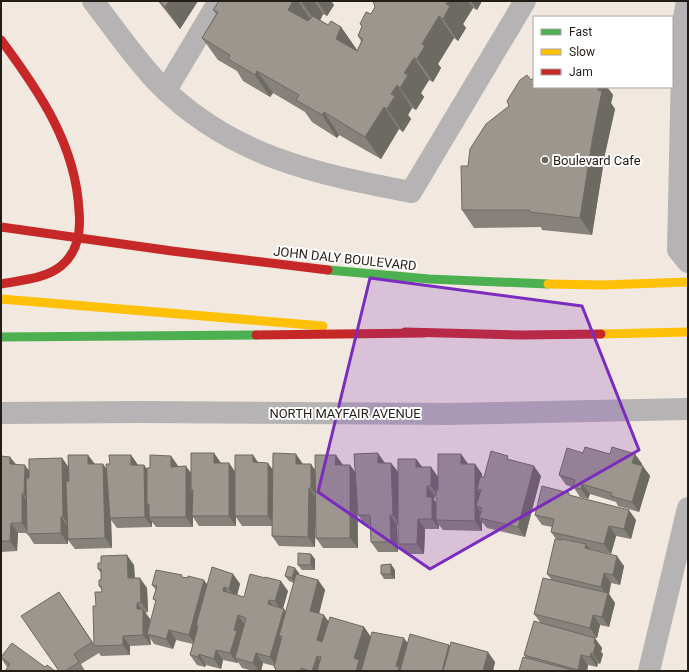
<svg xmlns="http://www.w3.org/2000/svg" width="689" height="672" viewBox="0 0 689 672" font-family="Roboto,sans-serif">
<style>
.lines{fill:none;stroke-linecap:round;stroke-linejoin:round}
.street{stroke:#b5b3b4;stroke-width:22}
.fast{stroke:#4caf50;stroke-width:9}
.slow{stroke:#ffc107;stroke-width:9}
.jam{stroke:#c62828;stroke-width:9}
.wall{fill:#86817a;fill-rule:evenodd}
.shaded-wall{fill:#6d6963}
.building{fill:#9c968e;stroke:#6d6963}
.marked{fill:#7b2cbf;fill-opacity:0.2;stroke:#7b2cbf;stroke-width:3;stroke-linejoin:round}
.poi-dot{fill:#6b645e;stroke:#fff;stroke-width:1.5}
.labels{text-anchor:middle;stroke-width:4;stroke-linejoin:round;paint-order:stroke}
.poi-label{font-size:13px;fill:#231d18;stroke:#fff;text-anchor:start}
.street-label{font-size:13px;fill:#231d18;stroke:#fff}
</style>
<rect width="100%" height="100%" fill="#f1e8df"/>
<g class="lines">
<g class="street">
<path d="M93 1C114 28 135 59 159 84 230 156 316 174 411 192L525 1"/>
<polyline points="687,1 683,23 678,250 688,262"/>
<polyline points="166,90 219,1"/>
<polyline points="1,413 139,412 449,414 688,409"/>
<polyline points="649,671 688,508"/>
</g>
<g class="fast">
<polyline points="328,270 429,279 548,284"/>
<polyline points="1,337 256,335"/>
</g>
<g class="slow">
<polyline points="548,284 602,285 688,282"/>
<polyline points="1,299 323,326"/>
<polyline points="601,334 688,332"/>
</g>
<g class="jam">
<path d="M1 40C39 91 76 145 79 211 81 231 78 252 61 266 45 279 21 280 1 284"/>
<polyline points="1,227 172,251 328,270"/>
<polyline points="405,332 522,335 601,334"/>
<polyline points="256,335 424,333"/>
</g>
</g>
<g class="wall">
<polygon points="158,1 198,1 180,29"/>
<polygon points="219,1 331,1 334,5 327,16 323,14 320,20 328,25 341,27 357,50 356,51 357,51 361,41 358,36 362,26 360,24 371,14 375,7 373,1 482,1 477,10 473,8 463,24 466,28 458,41 454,38 438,64 441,68 433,82 429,80 421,93 424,97 416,110 412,108 408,115 411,119 403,132 399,129 381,159 339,135 337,138 312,122 305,112 273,93 270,97 243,81 237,71 218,60 202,38 216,14 213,10"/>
<polygon points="534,87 607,87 613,95 611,103 615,109 605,154 592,235 542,230 541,227 474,228 462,210 468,166"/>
<path d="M214 453 220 463H229L235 472 258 463 273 469 303 464 315 470 336 455 342 465H350L356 473 385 463H391L398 472 416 459 422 467H431L438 477 461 454 468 464H475L482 474V477H484L511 460 541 476 525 537 487 528 482 522V531L443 530 439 525V529H425L424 554H405L398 544V525H397L398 552H378L371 542 370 525H365L358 515 357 495 358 548H323L316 538V503L315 547 279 546 272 536V526H242L236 517V526H199L193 517V527H156L152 522V527L117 528 111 520 112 548 75 549 68 540V544H34L27 533H18L17 551 1 552V456L10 457 16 464 29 471 62 458 69 468 88 455 95 464H103L106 469 110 464 131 455 138 465H144L147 469 171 456 178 466 191 472ZM435 496H436V502L434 500Z"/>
<polygon points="583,453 610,454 635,454 642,464 642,466 650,476 639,512 618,506 616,502 590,494 588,499 580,497 574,488 566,485 559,475"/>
<polygon points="572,496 636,520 631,539 616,536 611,554 589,549 624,566 620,585 611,583 609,594 615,603 609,627 600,625 597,638 594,638 602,648 601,652 603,654 600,664 598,663 597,667 588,665 587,671 519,671 526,658 524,655 540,622 534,614 551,579 547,574 556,539 551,532 552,527 542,525 535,515"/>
<polygon points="315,559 315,570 302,570 298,565"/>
<polygon points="134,565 135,578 147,588 148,612 145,613 150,619 150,625 156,602 153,599 156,590 152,585 184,578 207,584 233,574 240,584 237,595 244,597 288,591 283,608 284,609 286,612 294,583 289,581 285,576 299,573 298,575 318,580 325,590 319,614 328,621 364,627 370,636 408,643 449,645 450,646 495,662 493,671 275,671 275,669 274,666 263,663 261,671 253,671 242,668 238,662 237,663 223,660 221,669 206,665 205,667 197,665 190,655 193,644 176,640 173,649 154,644 150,638 151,645 130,646 130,655 101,656 99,653 81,664 85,671 59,671 66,602 94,644 96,606 102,592 102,590 99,586 101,580 101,573 98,569"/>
<polygon points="395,570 395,579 384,579 381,574"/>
<polygon points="1,658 45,667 7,667"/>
</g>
<g class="shaded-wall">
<polygon points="169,1 198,1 180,29 165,7"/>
<polygon points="293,1 298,1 311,20 304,32 288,10"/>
<polygon points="303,1 314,1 323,14 318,25 302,3"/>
<polygon points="317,1 331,1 334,5 327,16"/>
<polygon points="448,1 468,1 473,8 463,24 466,28 458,41 443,19 446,4"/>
<polygon points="471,1 482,1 477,10"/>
<polygon points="439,16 454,38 438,64 441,68 433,82 417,59 422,44"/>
<polygon points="341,27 357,50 351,61 336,39"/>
<polygon points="414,58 429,80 421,93 424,97 416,110 400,88 404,73"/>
<polygon points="257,71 273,93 270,97 255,75"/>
<polygon points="397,85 412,108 408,115 411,119 403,132 387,109 391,94"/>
<polygon points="598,87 607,87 613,95 611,103 615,109 605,154 592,235 580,218"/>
<polygon points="384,107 399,129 381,159 365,137"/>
<polygon points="324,112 339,135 337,138 322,115"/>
<polygon points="214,453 221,463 214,463"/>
<polygon points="378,453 385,463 378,463"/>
<polygon points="296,454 303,464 296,464"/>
<polygon points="461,454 468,464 461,464"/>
<polygon points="635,454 642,464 639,473 632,463"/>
<polygon points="88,455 95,465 88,464"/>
<polygon points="131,455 138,465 138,475 131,465"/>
<polygon points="253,455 260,465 253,462"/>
<polygon points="336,455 343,465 335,465"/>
<polygon points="171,456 178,466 178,477 171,467"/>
<polygon points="10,457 17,467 10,464"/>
<polygon points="62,458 69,468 70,527 63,517"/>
<polygon points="416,459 424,469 416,467"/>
<polygon points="229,463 236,473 235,516 236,517 236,526 229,516"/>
<polygon points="268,463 275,473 275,526 268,516"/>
<polygon points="391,463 399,473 400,525 393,515"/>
<polygon points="103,464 110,474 110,518 111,520 112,548 105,538"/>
<polygon points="311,464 318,474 318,498 311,488"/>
<polygon points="475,464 482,474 482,492 481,490 477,489 482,496 476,506 482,514 479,518 482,522 482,531 475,521"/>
<polygon points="25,465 32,475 31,504 24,494"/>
<polygon points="144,465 151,475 149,504 147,504 152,512 149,517 152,522 152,527 145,517"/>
<polygon points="350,465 357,475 358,548 350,538"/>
<polygon points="186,466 193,476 193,490 191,490 193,494 192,516 193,517 193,527 186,517"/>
<polygon points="534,466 541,476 525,537 518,527"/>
<polygon points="643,466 650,476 639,512 632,502"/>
<polygon points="431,467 438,477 438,496 431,486"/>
<polygon points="582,484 590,494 588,499 581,489"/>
<polygon points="427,486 435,496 434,500 439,507 436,520 439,525 439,529 432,519 427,497"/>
<polygon points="309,488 316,498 315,547 308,537"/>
<polygon points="22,494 29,504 29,533 22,523"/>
<polygon points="629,510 636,520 631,539 624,529"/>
<polygon points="390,515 397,525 398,552 391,542"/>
<polygon points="61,517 68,527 68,544 61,533"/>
<polygon points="418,519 425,529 424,554 417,544"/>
<polygon points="11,523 18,533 17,551 10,541"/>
<polygon points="609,526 616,536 611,554 604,544"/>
<polygon points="586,544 593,554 585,548"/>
<polygon points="311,554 315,559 315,570 311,565"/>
<polygon points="127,555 134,565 135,588 128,578"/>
<polygon points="617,556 624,566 620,585 613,575"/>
<polygon points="391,564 395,570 395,579 391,574"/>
<polygon points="295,568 299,573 295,583 292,578"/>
<polygon points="604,573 611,583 609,594 615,603 609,627 602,617 607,595 601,587"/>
<polygon points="233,574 240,584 236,599 229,589"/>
<polygon points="140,578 147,588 148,612 141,602"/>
<polygon points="204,580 211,590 198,626 196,625 200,631 196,645 189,635"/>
<polygon points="318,580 325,590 317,621 310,611"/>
<polygon points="281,581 288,591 282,612 275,601"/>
<polygon points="224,587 231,597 223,591"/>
<polygon points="59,592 66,602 95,646 92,642"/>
<polygon points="269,600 276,610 268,604"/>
<polygon points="137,603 143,612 143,609 150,619 150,635 147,634 150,638 151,645 143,635 137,609"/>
<polygon points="284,609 291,619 282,636 279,636 284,642 277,667 270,657"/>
<polygon points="238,615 245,625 235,658 238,662 237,663 230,653 234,630"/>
<polygon points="324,615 331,625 324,650 317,640"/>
<polygon points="593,615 600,625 597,638 590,628"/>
<polygon points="364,627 371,637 366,671 356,671 354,658"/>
<polygon points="169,630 176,640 173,649 166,639"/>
<polygon points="123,636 130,646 130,655 123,645"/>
<polygon points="404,638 411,648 405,671 398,671 396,666"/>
<polygon points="595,638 602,648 601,652 603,654 600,664 593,654 594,643"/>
<polygon points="449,645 456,655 451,671 442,671"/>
<polygon points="216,650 223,660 221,669 214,659"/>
<polygon points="488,652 495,662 493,671 483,671"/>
<polygon points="256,653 263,663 261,671 259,671 253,663"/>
<polygon points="591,653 598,663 597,667 590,657"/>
<polygon points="199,654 206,665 205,667 198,657"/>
<polygon points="581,655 588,665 587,671 578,671 578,670"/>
<polygon points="317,656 324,666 322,671 312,671"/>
</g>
<g class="building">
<polygon points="160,1 169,1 165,7"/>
<polygon points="219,1 293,1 288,10 308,21 313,16 328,25 331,21 341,27 336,39 357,51 363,39 358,36 362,26 360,24 366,12 371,14 375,7 373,1 448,1 446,4 450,6 443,19 439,16 422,44 425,46 417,59 414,58 404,73 408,75 400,88 397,85 391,94 395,96 387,109 384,107 365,137 324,112 322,115 296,100 299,95 257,71 255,75 228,59 230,55 202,38 218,12 213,10"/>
<polygon points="527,75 531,80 534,77 534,87 598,87 598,90 602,91 593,136 580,218 530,212 529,210 462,210 461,166 468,166 470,149 486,124 509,106 507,101 520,80"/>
<polygon points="585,447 610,454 612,447 635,454 632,463 643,466 632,502 611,496 612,493 582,484 581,489 573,487 575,480 559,475 567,448 583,453"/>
<polygon points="491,451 508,456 507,459 534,466 518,527 479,518 482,508 476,506 481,490 477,489 480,477 484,477"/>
<polygon points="191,453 214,453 214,463 229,463 229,516 192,516 193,490 191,490"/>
<polygon points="273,453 296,454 296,464 311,464 311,488 309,488 308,537 272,536"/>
<polygon points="378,453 378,463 391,463 393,515 390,515 391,542 371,542 370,515 358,515 354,454"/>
<polygon points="438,454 461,454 461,464 475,464 475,521 436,520 436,490 438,490"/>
<polygon points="68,455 88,455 88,464 103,464 105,538 68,539 66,481 69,481"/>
<polygon points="109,455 131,455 131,465 144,465 145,517 110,518 106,464 110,464"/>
<polygon points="150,455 171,456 171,467 186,466 186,517 149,517 149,504 147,504 147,468 150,468"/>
<polygon points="235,455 253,455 253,462 268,463 268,516 235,516"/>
<polygon points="315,455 336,455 335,465 350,465 350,538 316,538"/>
<polygon points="1,456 10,457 10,464 25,465 24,494 22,494 22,523 11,523 10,541 1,541"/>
<polygon points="62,458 63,517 61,517 61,533 27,534 26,478 29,478 29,459"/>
<polygon points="398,459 416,459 416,467 431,467 431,486 427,486 427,497 432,497 432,519 418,519 417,544 398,544"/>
<polygon points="542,486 569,493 569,495 629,510 624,529 609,526 604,544 551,532 554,519 535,515"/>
<polygon points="555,539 562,540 562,539 586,544 585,548 617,556 613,575 604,573 601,587 547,574"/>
<polygon points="298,553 311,554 311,565 298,565"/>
<polygon points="127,555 128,578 140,578 141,602 137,603 137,609 143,609 143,635 123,636 123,645 94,646 93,606 96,606 95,592 102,592 101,586 99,586 99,580 101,580 101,569 98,569 98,563 101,563 101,556"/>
<polygon points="391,564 391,574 381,574 381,565"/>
<polygon points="288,566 295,568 292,578 285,576"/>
<polygon points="212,567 233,574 229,589 224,587 223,591 244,597 250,574 265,578 265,577 281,581 275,601 269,600 268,604 284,609 270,657 256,653 253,663 235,658 246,618 238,615 234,630 237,631 230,653 216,650 214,659 199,654 198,657 190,655 198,626 196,625"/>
<polygon points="156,570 182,575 181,577 188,578 188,576 204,580 189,635 169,630 166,639 147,634 156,600 153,599 157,586 152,585"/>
<polygon points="296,574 318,580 310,611 324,615 317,640 322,642 330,617 364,627 354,658 359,660 356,671 317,671 321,657 317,656 312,671 310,671 301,668 300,671 275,671 276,668 274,667 282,636 279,636"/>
<polygon points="543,578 608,593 602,617 593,615 590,628 534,614"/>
<polygon points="59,592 92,642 74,654 79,662 65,671 59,671 21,616"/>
<polygon points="534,621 595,638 594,643 596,644 593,654 591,653 590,657 581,655 578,670 524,655"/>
<polygon points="372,632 404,638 396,666 399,667 398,671 361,671"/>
<polygon points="410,634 449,645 442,671 400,671"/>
<polygon points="451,642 488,652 483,671 443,671"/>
<polygon points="12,643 45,667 47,665 55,671 5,671 10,664 1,657"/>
<polygon points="523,657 576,671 519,671"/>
</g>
<path class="marked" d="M370 278 582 306 639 450 430 569 318 492Z"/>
<circle class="poi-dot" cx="545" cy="160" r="4"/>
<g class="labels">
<g class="poi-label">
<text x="553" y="165">Boulevard Cafe</text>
</g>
<g class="street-label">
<text transform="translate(345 258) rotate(6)" y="5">JOHN DALY BOULEVARD</text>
<text x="345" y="418">NORTH MAYFAIR AVENUE</text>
</g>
</g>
<rect width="689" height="672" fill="none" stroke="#231d18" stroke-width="4"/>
<rect x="533" y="16" width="140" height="72" fill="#ffffff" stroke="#a7a5a3"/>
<rect x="541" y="29" width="20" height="6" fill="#4caf50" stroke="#a7a5a3"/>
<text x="569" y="36" font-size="12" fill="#231d18">Fast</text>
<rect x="541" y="49" width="20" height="6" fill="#ffc107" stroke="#a7a5a3"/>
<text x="569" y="56" font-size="12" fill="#231d18">Slow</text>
<rect x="541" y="69" width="20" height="6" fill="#c62828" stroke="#a7a5a3"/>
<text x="569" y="76" font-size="12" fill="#231d18">Jam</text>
</svg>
